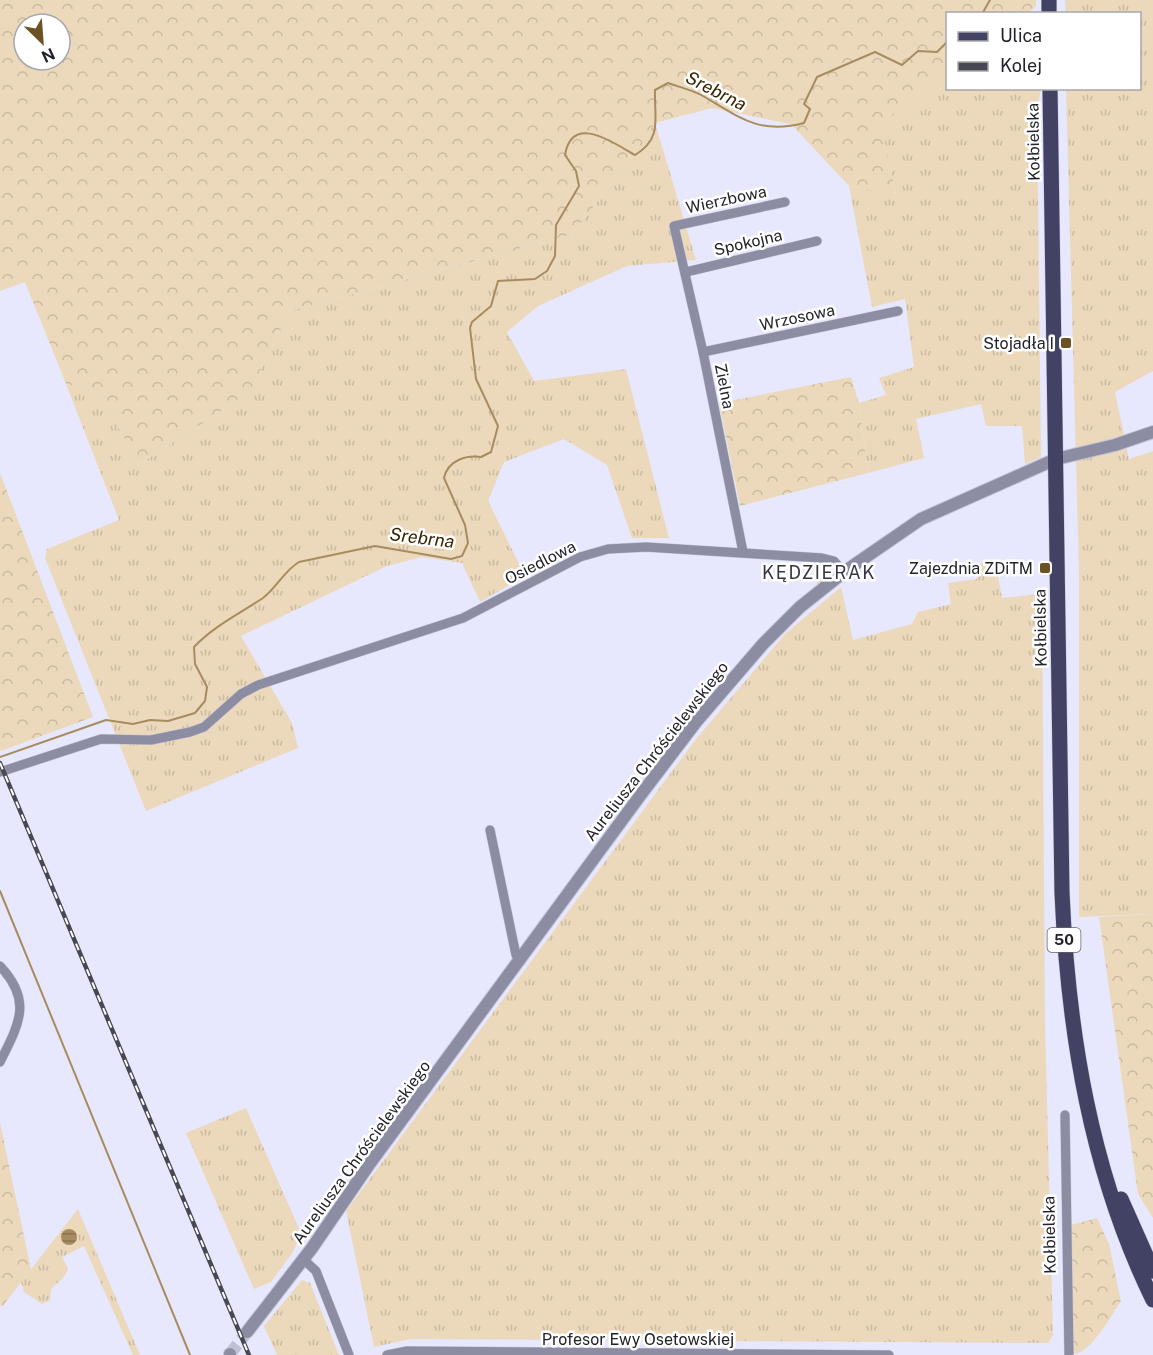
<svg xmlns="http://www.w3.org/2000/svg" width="1153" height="1355" viewBox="0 0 1153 1355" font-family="'Public Sans',sans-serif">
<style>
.grass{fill:url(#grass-tufts)}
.forest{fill:url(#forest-crowns);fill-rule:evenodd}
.water{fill:url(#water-rules)}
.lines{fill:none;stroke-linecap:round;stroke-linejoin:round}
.stream{stroke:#a78c60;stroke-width:2}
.tertiary-tunnel{stroke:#c0c0d3;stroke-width:12;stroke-dasharray:12 6;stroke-linecap:butt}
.minor-casing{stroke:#c4c4d7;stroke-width:10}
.tertiary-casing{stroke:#c4c4d7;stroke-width:14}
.primary-casing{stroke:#c4c4d7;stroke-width:16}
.minor{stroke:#8c8da2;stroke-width:9}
.tertiary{stroke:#8c8da2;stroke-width:12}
.primary{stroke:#424264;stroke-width:15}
.rail-casing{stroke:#484852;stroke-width:4.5}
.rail{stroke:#fff;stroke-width:2;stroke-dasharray:7;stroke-linecap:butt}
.poi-dot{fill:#6b5123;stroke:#fff;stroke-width:2}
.labels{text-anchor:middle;stroke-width:5;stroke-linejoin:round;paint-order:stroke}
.shield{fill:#fff;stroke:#64646a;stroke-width:1.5}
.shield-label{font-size:15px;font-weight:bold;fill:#22222a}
.street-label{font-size:16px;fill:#22222a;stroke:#fff}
.poi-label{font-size:16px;fill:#22222a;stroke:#fff;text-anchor:end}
.water-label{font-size:18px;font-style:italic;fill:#382500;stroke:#fff}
.neighbourhood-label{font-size:18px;letter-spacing:1.5px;fill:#353545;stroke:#fff}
</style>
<defs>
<pattern id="grass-tufts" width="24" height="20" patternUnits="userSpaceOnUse" patternTransform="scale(1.5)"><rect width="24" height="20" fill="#ecd9bb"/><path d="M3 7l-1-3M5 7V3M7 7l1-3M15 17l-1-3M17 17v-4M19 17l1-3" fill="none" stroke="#cabaa1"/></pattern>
<pattern id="forest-crowns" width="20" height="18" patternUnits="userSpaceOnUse" patternTransform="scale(1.5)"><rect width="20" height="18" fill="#ecd9bb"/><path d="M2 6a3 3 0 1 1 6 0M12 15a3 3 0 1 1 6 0" fill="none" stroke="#cabaa1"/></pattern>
<pattern id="water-rules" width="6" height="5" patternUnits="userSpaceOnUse" patternTransform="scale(1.5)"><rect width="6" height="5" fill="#a78c60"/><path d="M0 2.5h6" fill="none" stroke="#88724f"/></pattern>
</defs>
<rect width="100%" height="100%" fill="#e7e8fd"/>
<g class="grass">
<polygon points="1065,0 1153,0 1153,371 1115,392 1129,459 1153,451 1153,914 1079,917 1079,571 1066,89 1140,88 1140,14 1066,13"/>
<polygon points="947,73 948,88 1041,89 1037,111 1041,457 1025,464 1022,426 986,426 981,404 916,419 924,458 868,473 859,403 886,395 879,378 914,367 905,299 872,307 849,186 896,194 880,123"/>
<polygon points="655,123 696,260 627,266 538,306 507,332 534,381 626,369 669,538 632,538 607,465 564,439 504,462 488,501 525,576 480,602 462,563 422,557 387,566 241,636 292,723 298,748 146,811 45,558 47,549 119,520 66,384 101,393 138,465 249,393 290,311 573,234"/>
<polygon points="995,561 1002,598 1042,594 1045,1023 1053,1335 1048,1343 411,1339 374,1347 346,1211 696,739 786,633 841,587 853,640 912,624 918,612 951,604 948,583 977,579 976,564"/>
<polygon points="823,563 830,565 832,572 819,586 816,582 819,566"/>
<polygon points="246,1108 301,1233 293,1252 271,1282 254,1289 186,1133"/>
<polygon points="78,1209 140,1355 133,1355 84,1246 62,1257 68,1269 64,1277 51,1289 50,1300 42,1304 24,1292 21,1282"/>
<polygon points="302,1280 310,1283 339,1355 277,1355 264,1326"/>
</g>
<g class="forest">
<path d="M0 0H1036V6L1027 13 948 14 947 73 881 123 896 195 849 186 791 124 712 108 655 123 573 234 290 311 249 393 138 465 101 393 66 384 25 282 0 291ZM24 24H60V60H24Z"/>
<polygon points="851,377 859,403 868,473 740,506 719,403"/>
<polygon points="0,473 93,717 1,751 0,749"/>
<polygon points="1153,914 1153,1218 1138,1194 1099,917"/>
<polygon points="0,1123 31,1269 2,1307 0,1304"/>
<path d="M1097 1218 1109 1244 1121 1301C1112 1314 1090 1355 1073 1354L1071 1225Z"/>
</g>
<circle class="water" cx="69" cy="1237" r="8"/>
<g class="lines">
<g class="stream">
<polyline points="982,14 990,0"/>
<path d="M0 757 106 720 133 724 150 720 168 721 195 713 205 701 207 687 195 664 194 647C214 626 239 614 263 598 277 587 284 571 299 562L375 546 451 559 462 556 468 543 465 525 444 478C448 460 466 455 481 457L491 452 498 426 476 379 470 328 472 322 491 306 498 281 535 279 547 271 555 256 556 225 579 186 576 171 565 155C572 112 615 144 635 155 663 138 654 118 655 90L668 83C679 87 693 90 703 96 739 117 759 135 804 123L810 109 804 104 817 77 875 52 902 65 918 51 937 52 948 41"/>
<polyline points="0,891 190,1355"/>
</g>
<polyline class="tertiary-tunnel" points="230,1354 247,1332"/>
<g class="minor-casing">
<g id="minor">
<polyline points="686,272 817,241"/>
<polyline points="703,352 898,311"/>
<polyline points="743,552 703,352 674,226 785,202"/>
<polyline points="0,772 101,739 151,740 190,732 204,727 241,694 258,685 463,618 580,557 608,549 646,547 822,558 834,561 844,572"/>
<polyline points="490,830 516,955 521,960"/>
<path d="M0 966C33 1001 19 1024 0 1062"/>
<polyline points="1065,1115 1069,1355"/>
<polyline points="303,1259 316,1271 349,1355"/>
<polyline points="387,1355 407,1351 889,1355"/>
</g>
</g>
<g class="tertiary-casing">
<g id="tertiary">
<polyline points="247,1332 312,1248 368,1166 639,797 696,722 763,644 800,607 844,572 921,519 1056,459 1115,445 1153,432"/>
<polyline points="230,1355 230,1354"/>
</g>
</g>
<g class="primary-casing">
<g id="primary">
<polyline points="1049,0 1049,14"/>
<path d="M1050 88 1062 893C1068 1033 1091 1173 1153 1300"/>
<polyline points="1121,1199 1153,1271"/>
</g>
</g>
<use href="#minor" class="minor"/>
<use href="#tertiary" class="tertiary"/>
<use href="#primary" class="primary"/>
<g class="rail-casing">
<polyline id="rail" points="0,763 249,1355"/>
</g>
<use href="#rail" class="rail"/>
</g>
<g class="poi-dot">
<rect x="1060" y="337" width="12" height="12" rx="3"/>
<rect x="1039" y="562" width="12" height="12" rx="3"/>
</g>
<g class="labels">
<rect class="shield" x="1047.5" y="928" width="33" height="24" rx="4.5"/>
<g class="shield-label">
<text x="1064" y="945">50</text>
</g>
<g class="street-label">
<text transform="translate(1033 142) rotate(-91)" y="6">Kołbielska</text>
<text transform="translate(726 199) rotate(-12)" y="6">Wierzbowa</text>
<text transform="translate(748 242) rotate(-13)" y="6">Spokojna</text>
<text transform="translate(797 317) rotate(-12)" y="6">Wrzosowa</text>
<text transform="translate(725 386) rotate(79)" y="6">Zielna</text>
<text transform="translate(540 562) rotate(-27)" y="6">Osiedlowa</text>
<text transform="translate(1040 628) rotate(-91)" y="6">Kołbielska</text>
<text transform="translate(656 751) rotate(-52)" y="6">Aureliusza Chróścielewskiego</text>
<text transform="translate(361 1152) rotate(-54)" y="6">Aureliusza Chróścielewskiego</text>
<text transform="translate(1049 1235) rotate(-91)" y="6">Kołbielska</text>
<text x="638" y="1345">Profesor Ewy Osetowskiej</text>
</g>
<g class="poi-label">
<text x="1054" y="349">Stojadła I</text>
<text x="1033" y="574">Zajezdnia ZDiTM</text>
</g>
<g class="water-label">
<text transform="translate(716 91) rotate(27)" y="6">Srebrna</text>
<text transform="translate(422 538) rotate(7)" y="6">Srebrna</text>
</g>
<g class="neighbourhood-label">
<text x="819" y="579">KĘDZIERAK</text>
</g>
</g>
<rect x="946" y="12" width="195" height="78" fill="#ffffff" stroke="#a7a7aa" stroke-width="1.5"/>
<rect x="958" y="32" width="30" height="9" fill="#424264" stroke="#a7a7aa" stroke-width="1.5"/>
<text x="1000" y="42" font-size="18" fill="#22222a">Ulica</text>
<rect x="958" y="62" width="30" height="9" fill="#484852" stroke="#a7a7aa" stroke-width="1.5"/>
<text x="1000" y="72" font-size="18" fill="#22222a">Kolej</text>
<g transform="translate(42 42) rotate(155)"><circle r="28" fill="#ffffff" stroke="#a7a7aa" stroke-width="1.5"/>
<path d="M0-4.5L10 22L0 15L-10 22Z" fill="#6b5123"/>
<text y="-9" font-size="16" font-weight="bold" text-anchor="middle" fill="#22222a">N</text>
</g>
</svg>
